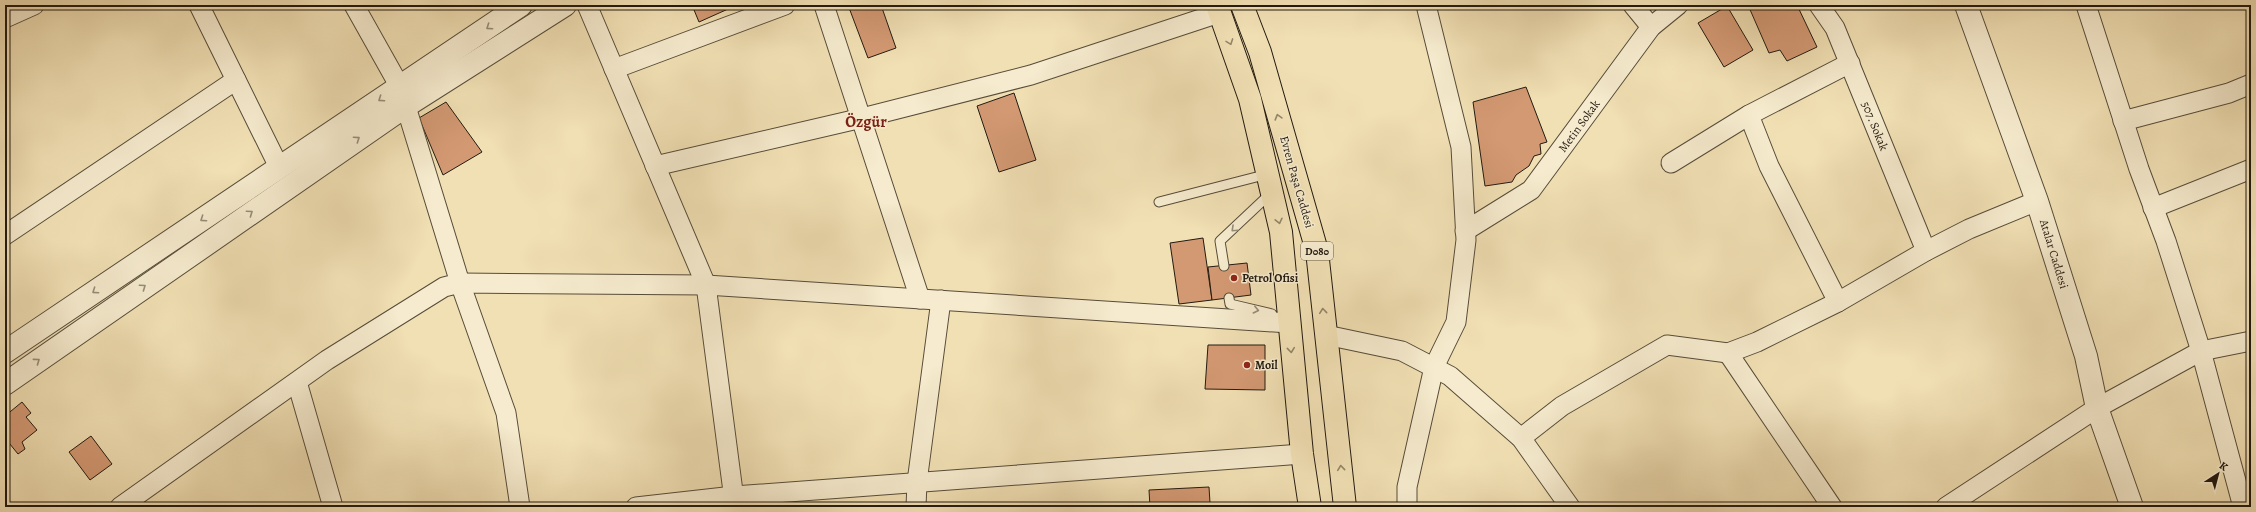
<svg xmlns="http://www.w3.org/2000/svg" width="2256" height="512" viewBox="0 0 2256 512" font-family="Alegreya,serif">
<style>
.building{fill:#d39973;stroke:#221a10}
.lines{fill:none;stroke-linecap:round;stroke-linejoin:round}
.service-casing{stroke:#564c39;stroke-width:11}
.minor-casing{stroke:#564c39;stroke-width:21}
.tertiary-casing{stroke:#564c39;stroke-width:24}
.trunk-casing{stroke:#221a10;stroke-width:24}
.service{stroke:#f6ebce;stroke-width:9}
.minor{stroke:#f6ebce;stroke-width:19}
.tertiary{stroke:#f6ebce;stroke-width:22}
.trunk{stroke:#f1e0b4;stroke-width:22}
.oneway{stroke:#978d78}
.oneway2{stroke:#94876a}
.poi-dot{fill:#8f2418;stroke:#f6ebce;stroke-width:1.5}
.labels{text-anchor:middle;stroke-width:3;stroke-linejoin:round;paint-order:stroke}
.shield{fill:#f6ebce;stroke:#625949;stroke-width:1}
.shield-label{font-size:11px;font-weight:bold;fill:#221a10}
.street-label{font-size:12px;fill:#221a10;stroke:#f6ebce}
.poi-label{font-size:12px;font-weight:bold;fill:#221a10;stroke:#f6ebce;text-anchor:start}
.district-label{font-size:16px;font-weight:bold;fill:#7a1f14;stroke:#f6ebce}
</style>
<rect width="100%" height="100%" fill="#f1e0b4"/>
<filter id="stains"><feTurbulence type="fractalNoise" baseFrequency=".005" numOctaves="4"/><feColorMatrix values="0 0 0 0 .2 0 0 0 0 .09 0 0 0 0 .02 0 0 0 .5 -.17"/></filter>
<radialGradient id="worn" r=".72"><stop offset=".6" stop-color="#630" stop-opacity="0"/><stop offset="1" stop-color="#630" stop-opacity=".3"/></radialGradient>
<g class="building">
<polygon points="692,5 737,5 699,22"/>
<polygon points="848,5 881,5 896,48 868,58"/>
<polygon points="1748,5 1797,5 1817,47 1787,61 1780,50 1769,53"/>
<polygon points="1727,6 1753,50 1724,67 1698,23"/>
<polygon points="1526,87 1547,142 1540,144 1541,154 1534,156 1529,166 1516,175 1512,182 1485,186 1473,102"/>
<polygon points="1014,93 1036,160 999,172 977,106"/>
<polygon points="446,102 482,152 443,175 419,118"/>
<polygon points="1203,238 1212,300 1179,304 1170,243"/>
<polygon points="1247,263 1251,295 1212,300 1208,267"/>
<polygon points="1208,345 1265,345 1265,390 1205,389"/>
<polygon points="22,402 31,413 26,417 37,430 22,442 25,449 18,454 5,438 5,416"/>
<polygon points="91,436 112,464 90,480 69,452"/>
<polygon points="1209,487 1210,503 1216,503 1217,507 1150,507 1149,490"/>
</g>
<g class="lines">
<g class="service-casing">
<g id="service">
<polyline points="1159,202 1268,174"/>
<polyline points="1224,266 1220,241 1271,193"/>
<polyline points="1229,298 1230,304 1272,314"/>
</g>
</g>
<g class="minor-casing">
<g id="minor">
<polyline points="199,5 279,167"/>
<polyline points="354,5 400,87 460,283 506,413 520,507"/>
<polyline points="587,5 706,285 735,507"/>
<polyline points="824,5 920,299"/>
<polyline points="1633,5 1651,27"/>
<polyline points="1819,5 1835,28 1926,251"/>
<polyline points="2086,5 2139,169 2166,241 2201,351 2243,507"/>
<polyline points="5,18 34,5"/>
<polyline points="614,69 785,5"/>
<polyline points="2123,121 2229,93 2251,84"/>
<polyline points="1671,163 1749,115"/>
<polyline points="655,166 862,118 1031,75 1219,13"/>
<polyline points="2153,208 2251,169"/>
<polyline points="1465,231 1531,190 1651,27 1678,5"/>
<polyline points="5,235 236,80"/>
<polyline points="1838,302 1769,166 1749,115 1850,63"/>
<polyline points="1326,335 1402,351 1450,376 1521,438 1570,507"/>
<polyline points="1728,353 1832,507"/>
<polyline points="297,382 333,507"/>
<polyline points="1521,438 1562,406 1667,345 1728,353 1757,342 1838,302 1926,251 1969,229 2037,201"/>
<polyline points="120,507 327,360 444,287 460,283 706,285 1289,323"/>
<polyline points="636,507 734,496 1302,454"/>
<polyline points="916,507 917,482 941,300"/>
<polyline points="1407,507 1407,487 1434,367 1456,322 1466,240 1461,147 1426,5"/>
<polyline points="1946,507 2097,408 2201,351 2251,341"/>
</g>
</g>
<g class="tertiary-casing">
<g id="tertiary">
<polyline points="1966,5 2037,201 2086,356 2097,408 2132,507"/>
<polyline points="5,352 521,5"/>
<polyline points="5,384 406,106 565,5"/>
</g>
</g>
<g class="trunk-casing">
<g id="trunk">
<polyline points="1217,5 1250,99 1281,232 1302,454 1310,507"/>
<polyline points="1242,5 1260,52 1317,251 1345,507"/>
</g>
</g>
<use href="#service" class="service"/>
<use href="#minor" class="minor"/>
<use href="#tertiary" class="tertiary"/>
<use href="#trunk" class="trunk"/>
</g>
<defs><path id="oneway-chevron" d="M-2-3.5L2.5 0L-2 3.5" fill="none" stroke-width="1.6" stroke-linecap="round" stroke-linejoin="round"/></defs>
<g class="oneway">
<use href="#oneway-chevron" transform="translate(489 27) rotate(146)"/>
<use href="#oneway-chevron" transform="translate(381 99) rotate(146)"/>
<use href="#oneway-chevron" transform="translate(357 139) rotate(-34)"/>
<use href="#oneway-chevron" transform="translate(250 213) rotate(-35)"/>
<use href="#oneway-chevron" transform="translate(203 219) rotate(146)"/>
<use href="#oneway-chevron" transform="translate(1234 229) rotate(137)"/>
<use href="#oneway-chevron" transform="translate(143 287) rotate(-35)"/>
<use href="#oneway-chevron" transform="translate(95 291) rotate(146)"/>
<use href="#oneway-chevron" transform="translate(1256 310) rotate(13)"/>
<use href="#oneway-chevron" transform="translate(37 361) rotate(-36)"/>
</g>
<g class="oneway2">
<use href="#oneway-chevron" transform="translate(1230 42) rotate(70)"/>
<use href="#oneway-chevron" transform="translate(1278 117) rotate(-106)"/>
<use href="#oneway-chevron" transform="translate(1279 221) rotate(77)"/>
<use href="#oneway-chevron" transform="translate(1323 311) rotate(-96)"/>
<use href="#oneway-chevron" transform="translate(1291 350) rotate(84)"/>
<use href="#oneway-chevron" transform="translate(1341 468) rotate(-96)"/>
</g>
<g class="poi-dot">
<circle cx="1234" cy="278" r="4"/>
<circle cx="1247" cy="365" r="4"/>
</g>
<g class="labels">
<rect class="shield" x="1301" y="242" width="32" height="18" rx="3"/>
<g class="shield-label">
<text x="1317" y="255">D080</text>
</g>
<g class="street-label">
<text transform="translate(1579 126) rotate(-54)" y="4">Metin Sokak</text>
<text transform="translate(1875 126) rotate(68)" y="4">507. Sokak</text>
<text transform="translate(1297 182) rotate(74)" y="4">Evren Paşa Caddesi</text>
<text transform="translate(2054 254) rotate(73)" y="4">Atalar Caddesi</text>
</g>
<g class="poi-label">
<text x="1242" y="282">Petrol Ofisi</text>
<text x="1255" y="369">Moil</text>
</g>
<g class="district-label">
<text x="866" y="127">Özgür</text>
</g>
</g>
<rect width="2256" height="512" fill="none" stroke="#f1e0b4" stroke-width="20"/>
<rect x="6" y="6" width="2244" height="500" fill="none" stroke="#221a10" stroke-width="2"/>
<rect x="10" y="10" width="2236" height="492" fill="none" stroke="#221a10"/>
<g transform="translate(2218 474) rotate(36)" stroke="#f6ebce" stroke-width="3" paint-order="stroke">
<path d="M0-3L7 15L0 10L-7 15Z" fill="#221a10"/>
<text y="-6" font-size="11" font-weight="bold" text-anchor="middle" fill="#221a10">K</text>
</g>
<rect width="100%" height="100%" filter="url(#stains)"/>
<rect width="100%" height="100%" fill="url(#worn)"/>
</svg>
